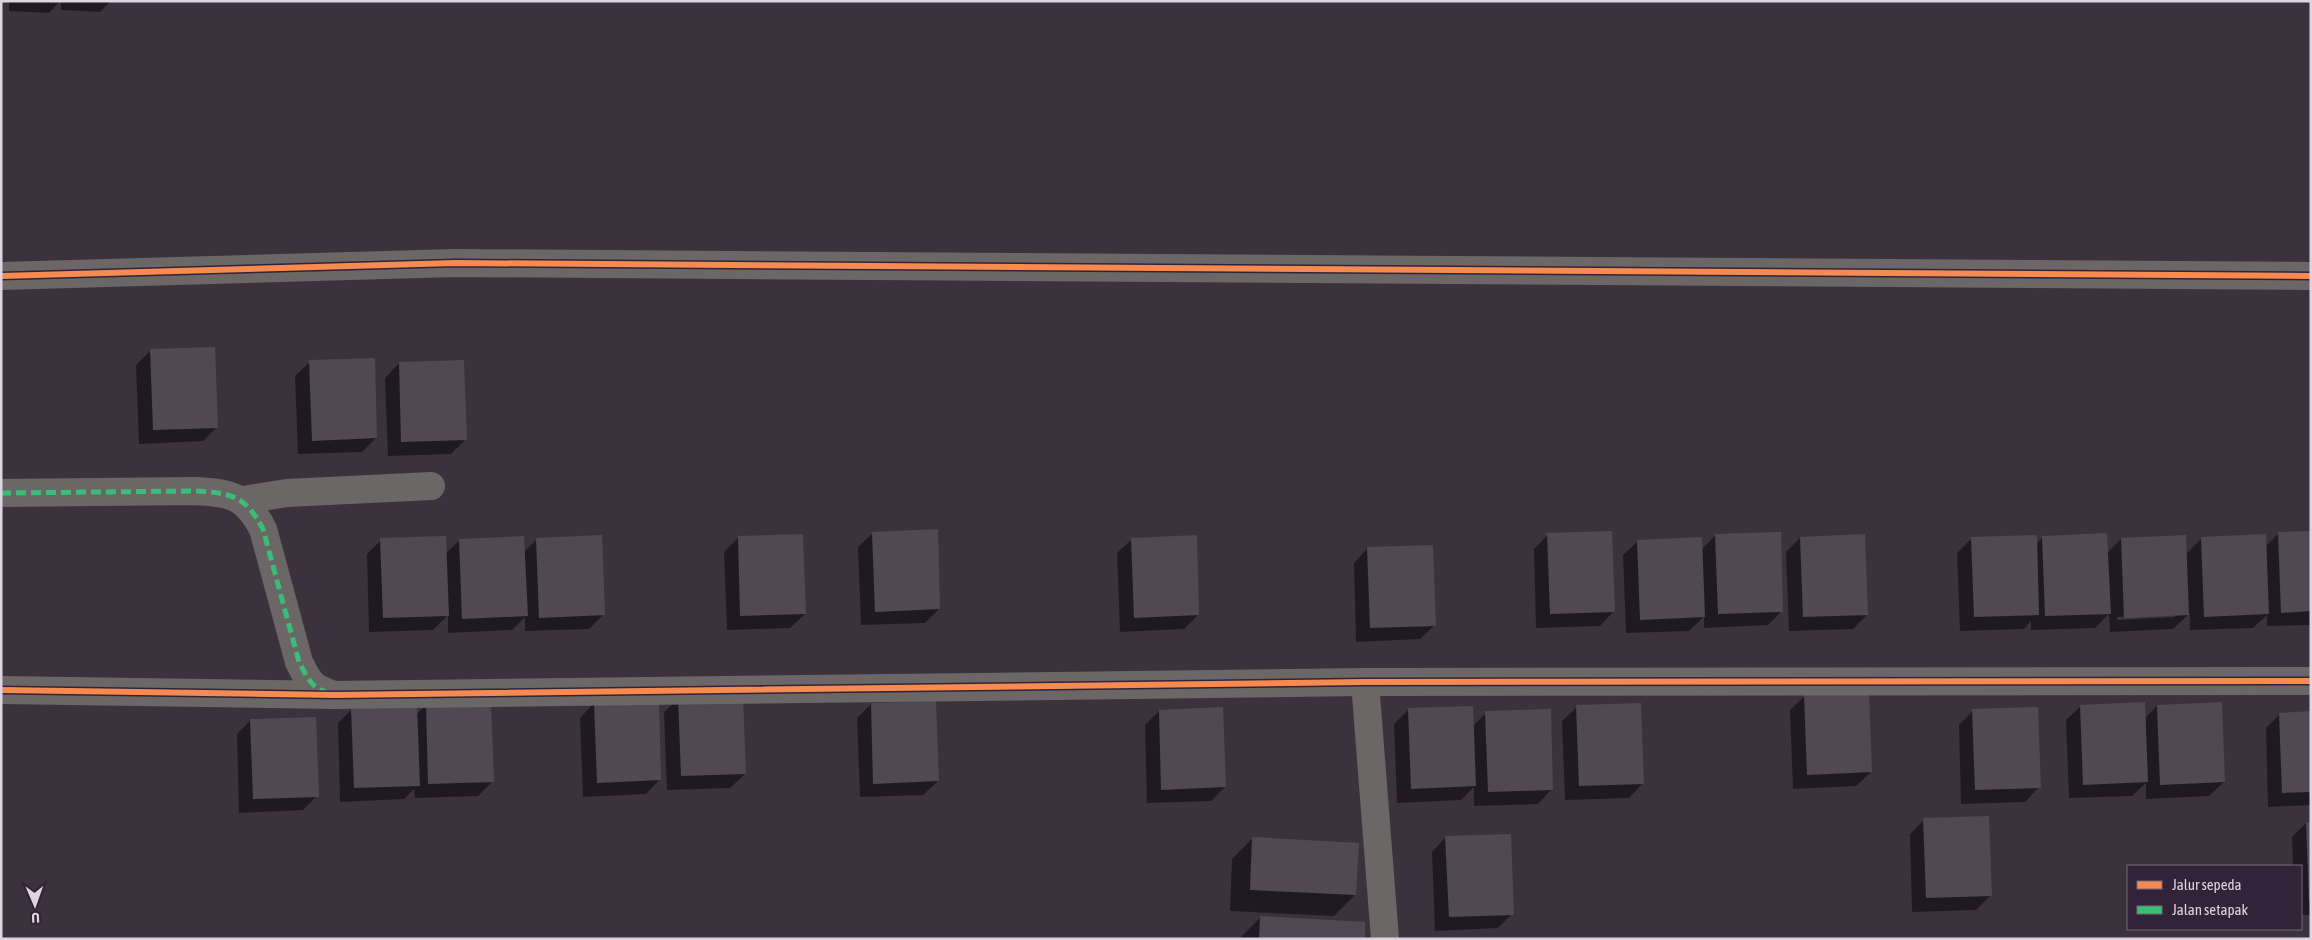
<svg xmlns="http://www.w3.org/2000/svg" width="2312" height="940" viewBox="0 0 2312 940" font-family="'Asap Condensed',sans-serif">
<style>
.shadow{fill:#0007;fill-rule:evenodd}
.building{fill:#504953}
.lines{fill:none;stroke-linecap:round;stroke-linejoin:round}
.minor{stroke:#6c6767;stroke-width:28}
.quiet{stroke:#3abd76;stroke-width:5;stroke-dasharray:10 5;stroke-linecap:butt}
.cycleway-casing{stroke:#332338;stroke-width:9}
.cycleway{stroke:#f68b52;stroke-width:6}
</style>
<rect width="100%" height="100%" fill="#3b323e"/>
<g class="shadow">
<polygon points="9,1 60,1 49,13 9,11"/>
<polygon points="61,1 111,1 100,12 61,10"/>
<polygon points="150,351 217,427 203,441 139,444 136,365"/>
<polygon points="310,362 376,438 362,452 298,454 295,376"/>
<polygon points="399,363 466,439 451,454 388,456 385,378"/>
<path d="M2311 532V625L2267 626V615L2253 628 2190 630V613L2173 629 2110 632 2109 614 2095 628 2031 630V621L2024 629 1960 631 1957 553 1972 538 2036 544 2043 537 2107 553 2121 539 2186 554 2202 538 2265 547 2279 533ZM2175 615V617L2117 620V617Z"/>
<polygon points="873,533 939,609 925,623 861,625 858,547"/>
<polygon points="1548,535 1614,611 1600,626 1536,628 1534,549"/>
<polygon points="1716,535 1782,611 1768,625 1704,628 1704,617 1689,631 1626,633 1623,555 1638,541 1701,550"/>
<polygon points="738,538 805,614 790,628 727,630 724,552"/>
<polygon points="1800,538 1867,615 1853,629 1789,631 1786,552"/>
<polygon points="537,539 603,615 589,629 525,631 525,617 512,630 448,633 448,615 433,630 369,632 367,554 381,540 445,554 460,540 524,552"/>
<polygon points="1132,539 1198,615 1184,629 1120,632 1117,553"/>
<polygon points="1368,548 1435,625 1420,639 1356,642 1354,563"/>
<polygon points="1805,696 1871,772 1856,786 1793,789 1790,710"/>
<polygon points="679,698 745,774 730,788 667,790 664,712"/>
<polygon points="594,703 660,779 646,794 583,797 580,718"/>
<polygon points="871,704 938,781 923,795 860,797 857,718"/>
<polygon points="426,705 493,781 478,796 415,798 414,789 404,799 340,802 338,723 352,709 416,715"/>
<polygon points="2081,706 2144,719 2157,706 2224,782 2209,796 2146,799 2146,783 2132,796 2069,798 2066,720"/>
<polygon points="1577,707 1643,783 1629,798 1565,800 1562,721"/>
<polygon points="1408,710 1473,726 1486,713 1552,789 1538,804 1474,806 1474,787 1461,800 1397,803 1394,724"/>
<polygon points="1159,711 1225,787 1211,801 1147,803 1145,725"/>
<polygon points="1973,711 2039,787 2025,802 1961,804 1959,725"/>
<polygon points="2311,713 2311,805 2268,807 2266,728 2280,714"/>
<polygon points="251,720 317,796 303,810 239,813 237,734"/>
<polygon points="1924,820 1990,896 1976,910 1912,912 1910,834"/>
<polygon points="2306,823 2311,823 2311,915 2301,915 2301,866 2293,866 2292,837"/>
<polygon points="1446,837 1512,914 1498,928 1435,931 1432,852"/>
<polygon points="1253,838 1355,895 1334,916 1230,911 1232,859"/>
<polygon points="1260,918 1364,939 1239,939"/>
</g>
<g class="building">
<polygon points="215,347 218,428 153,430 150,349"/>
<polygon points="375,358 377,438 312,441 309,360"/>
<polygon points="464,360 467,440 401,442 399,362"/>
<polygon points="938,529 940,609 875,612 872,532"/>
<polygon points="1612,531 1615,612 1550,614 1547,533"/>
<polygon points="2311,531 2311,611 2281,613 2278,532"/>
<polygon points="1781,532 1783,612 1718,614 1715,534"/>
<polygon points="2107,533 2111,614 2045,616 2042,536"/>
<polygon points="803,534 806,614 740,616 738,536"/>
<polygon points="1865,534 1868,615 1803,617 1800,537"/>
<polygon points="2266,534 2269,614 2204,617 2201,537"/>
<polygon points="602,535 605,615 539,618 536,538"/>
<polygon points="1197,535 1199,615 1134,618 1131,538"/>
<polygon points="2037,535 2039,615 1974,617 1971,537"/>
<polygon points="2186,535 2189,615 2124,618 2121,538"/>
<polygon points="446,536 449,616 383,618 380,538"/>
<polygon points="524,536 528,616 462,619 459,539"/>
<polygon points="1702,537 1705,617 1640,620 1637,540"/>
<polygon points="1433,545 1436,626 1370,628 1367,547"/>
<polygon points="1869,692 1872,772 1807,775 1804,695"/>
<polygon points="743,694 746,774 681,776 678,696"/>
<polygon points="659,700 661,780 597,783 594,702"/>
<polygon points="491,701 494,782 428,784 426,703"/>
<polygon points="936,701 939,781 873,784 871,703"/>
<polygon points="2145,702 2148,782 2083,785 2080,705"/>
<polygon points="2222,702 2225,782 2160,785 2157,705"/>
<polygon points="1641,703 1644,784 1579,786 1576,705"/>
<polygon points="417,706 420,786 354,788 351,708"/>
<polygon points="1473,706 1476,786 1411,789 1408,708"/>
<polygon points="1223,707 1226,787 1161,790 1159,710"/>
<polygon points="2038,707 2041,788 1975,790 1972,709"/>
<polygon points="1551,709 1553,790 1488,792 1485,711"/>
<polygon points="2311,711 2311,792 2282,793 2279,713"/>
<polygon points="316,717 319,797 253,799 250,719"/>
<polygon points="1989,816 1992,896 1926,898 1923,818"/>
<polygon points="2306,822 2311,822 2311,902 2309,902"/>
<polygon points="1511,834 1514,915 1449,917 1445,836"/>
<polygon points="1252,837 1359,843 1356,895 1250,890"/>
<polygon points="1260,916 1365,922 1365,939 1259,939"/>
</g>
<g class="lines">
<g class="minor">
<polyline points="1,276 455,263 2311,276"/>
<path d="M1 493 195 491C231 493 245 495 263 529L299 662C309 683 313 689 335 695"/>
<polyline points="243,500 287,493 431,486"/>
<polyline points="1365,682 1385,939"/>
<polyline points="1,690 335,695 1365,682 2311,681"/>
</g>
<path class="quiet" d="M1 493 195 491C231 493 245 495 263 529L299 662C306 675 311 688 326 692"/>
<g class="cycleway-casing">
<g id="cycleway">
<polyline points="1,276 455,263 2311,276"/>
<polyline points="1,690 335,695 1365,682 2311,681"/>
</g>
</g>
<use href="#cycleway" class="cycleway"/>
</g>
<rect width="2312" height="940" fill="none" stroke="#ded4e2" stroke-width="5"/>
<rect x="2127" y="865" width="175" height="65" fill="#332338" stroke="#776a7c"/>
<rect x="2137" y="881" width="25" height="8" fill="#f68b52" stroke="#776a7c"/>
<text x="2172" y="890" font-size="15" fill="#ded4e2">Jalur sepeda</text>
<rect x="2137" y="906" width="25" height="8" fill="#3abd76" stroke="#776a7c"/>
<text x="2172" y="915" font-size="15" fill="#ded4e2">Jalan setapak</text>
<g transform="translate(35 905) rotate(178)" stroke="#332338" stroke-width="4" paint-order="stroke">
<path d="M0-4L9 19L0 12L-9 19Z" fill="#ded4e2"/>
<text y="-8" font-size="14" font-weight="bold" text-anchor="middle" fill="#ded4e2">U</text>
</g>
</svg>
